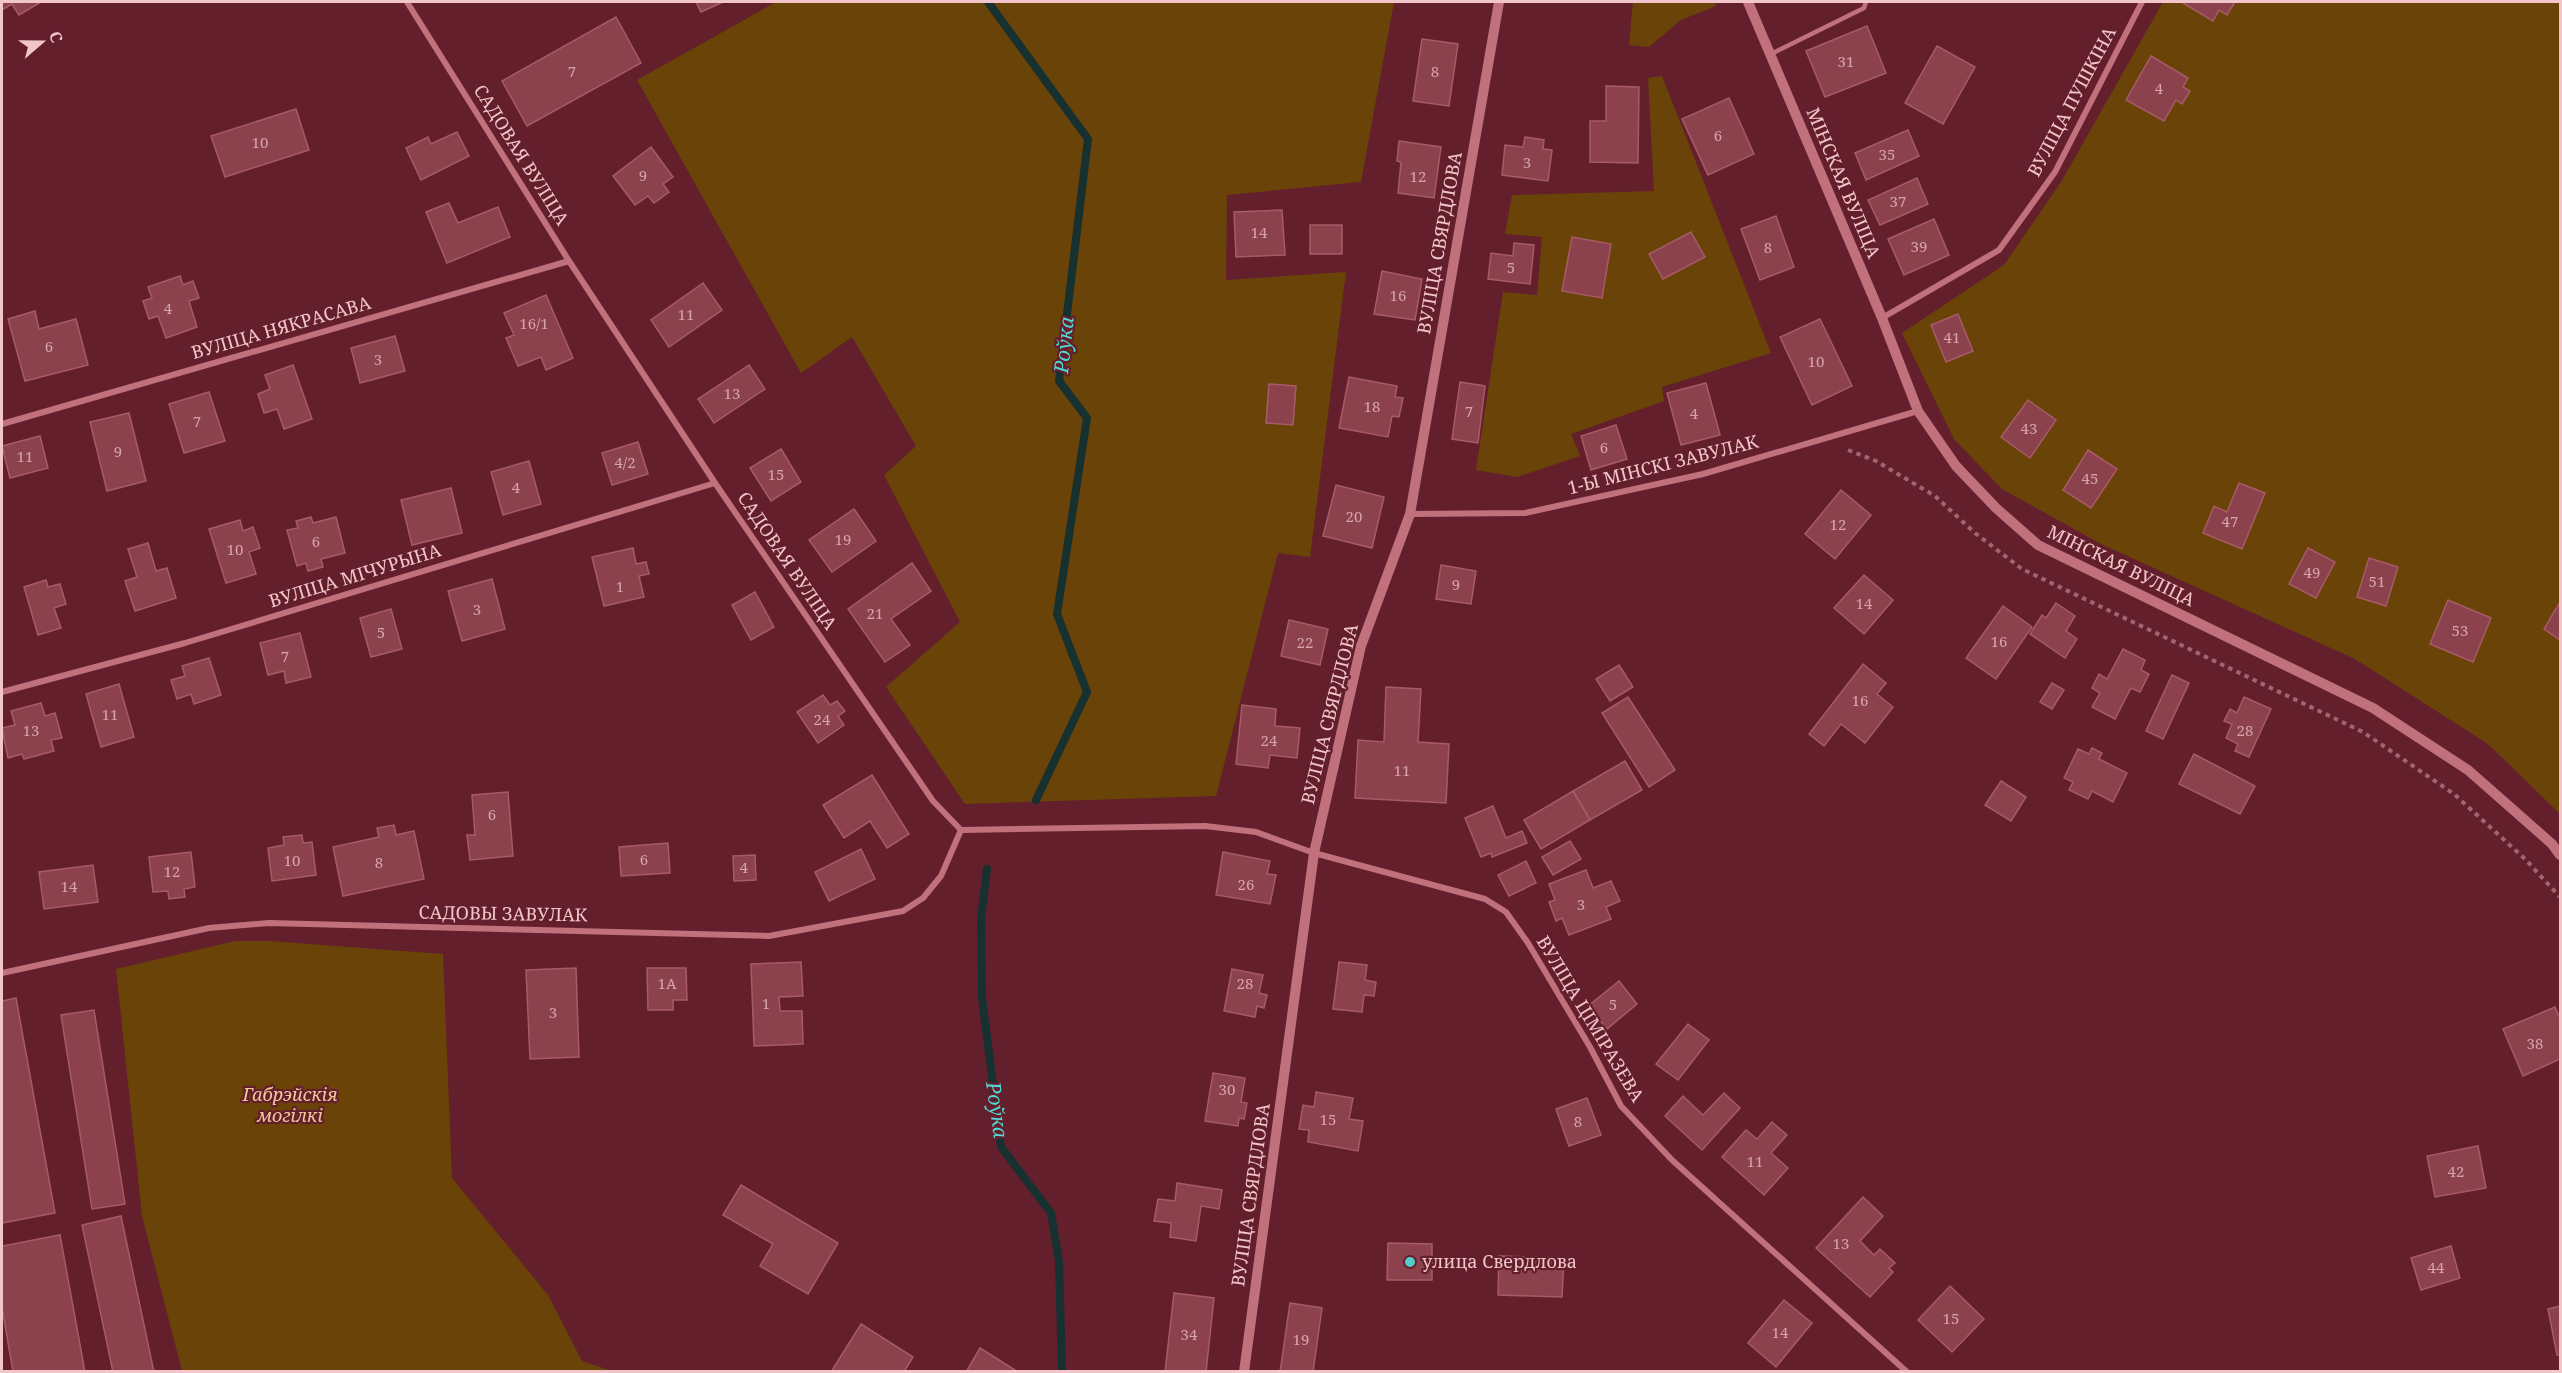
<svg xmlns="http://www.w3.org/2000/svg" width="2562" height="1373" viewBox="0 0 2562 1373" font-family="'Noto Serif',serif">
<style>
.green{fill:#694308}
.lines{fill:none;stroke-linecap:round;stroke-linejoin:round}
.stream{stroke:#16312f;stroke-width:8}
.building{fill:#8b424d;stroke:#a75b66;stroke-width:1.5}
.path{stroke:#a0666f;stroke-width:4;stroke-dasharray:4.5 4.5;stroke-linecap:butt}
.service{stroke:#c0717c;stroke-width:4.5}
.minor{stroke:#c0717c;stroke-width:6}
.tertiary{stroke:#c0717c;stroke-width:10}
.poi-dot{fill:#53cdc9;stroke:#641f2d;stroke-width:2}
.labels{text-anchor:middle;stroke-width:4.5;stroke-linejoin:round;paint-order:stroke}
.number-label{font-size:15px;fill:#d8a4aa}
.street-label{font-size:18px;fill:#f1c5c9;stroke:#641f2d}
.park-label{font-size:18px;font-style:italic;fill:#f2ca9a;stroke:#641f2d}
.poi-label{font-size:18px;fill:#f1c5c9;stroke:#641f2d;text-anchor:start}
.water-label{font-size:20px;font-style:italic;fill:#52d9d4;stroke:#641f2d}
</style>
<rect width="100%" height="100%" fill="#641f2d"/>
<g class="green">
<polygon points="776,2 1394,2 1361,182 1227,195 1226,280 1346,272 1310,557 1278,553 1216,796 965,804 886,687 960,622 884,475 916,446 852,337 801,373 637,80"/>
<polygon points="1633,2 1714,2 1716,6 1681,20 1649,47 1629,45"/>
<polygon points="2163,2 2560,2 2560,814 2488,744 2355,659 2103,545 2002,489 1954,439 1902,333 2004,265 2061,182"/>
<polygon points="1662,76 1771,353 1662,387 1664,401 1571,434 1580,456 1517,477 1476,470 1503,292 1537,295 1542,237 1505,234 1512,195 1654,191 1648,78"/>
<polygon points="235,941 269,941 443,954 452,1178 548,1295 582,1361 612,1371 182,1371 142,1216 116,969"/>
</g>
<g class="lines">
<g class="stream">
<polyline points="988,2 1088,139 1059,381 1087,418 1057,614 1087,692 1036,800"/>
<polyline points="987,869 981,919 982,998 1001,1147 1051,1213 1059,1261 1062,1372"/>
</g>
</g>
<g class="building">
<polygon points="2,2 41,2 19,15 12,4 2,10"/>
<polygon points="696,2 723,2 701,12"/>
<polygon points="2184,2 2235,2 2227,15 2219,10 2213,21 2183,3"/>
<polygon points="616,17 641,63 527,126 502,81"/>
<polygon points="1867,26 1886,73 1825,97 1806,51"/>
<polygon points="1422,39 1458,44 1449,106 1413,101"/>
<polygon points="1937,46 1975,67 1943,124 1905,103"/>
<polygon points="2151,56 2188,78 2183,87 2190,91 2182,104 2176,100 2164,121 2126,100"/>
<polygon points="1606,86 1639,87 1638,163 1590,162 1590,121 1606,121"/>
<polygon points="1729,98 1754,154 1708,175 1682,119"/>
<polygon points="296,109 309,150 225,177 211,136"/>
<polygon points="1908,130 1919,156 1866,180 1855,153"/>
<polygon points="457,132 469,156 421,180 406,148 428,137 431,144"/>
<polygon points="1525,137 1544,140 1543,149 1552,150 1548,181 1502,175 1505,145 1523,147"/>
<polygon points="1399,141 1441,147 1434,198 1398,193 1401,162 1397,161"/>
<polygon points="651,147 673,177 663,184 669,192 654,203 648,196 635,205 613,176"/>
<polygon points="1917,178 1928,204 1880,225 1868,200"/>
<polygon points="449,203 458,223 498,207 510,237 447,263 426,212"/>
<polygon points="1282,210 1285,255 1236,257 1234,212"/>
<polygon points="1776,216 1794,267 1760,280 1741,229"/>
<polygon points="1934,219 1949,255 1904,275 1888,239"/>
<rect x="1310" y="225" width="32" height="29"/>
<polygon points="1691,232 1705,257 1663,279 1649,254"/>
<polygon points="1572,237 1611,244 1602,298 1562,291"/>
<polygon points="1514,243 1534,245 1530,284 1488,279 1491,253 1513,256"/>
<polygon points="1382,271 1422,279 1415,320 1374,314"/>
<polygon points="180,276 183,285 193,281 199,298 189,301 197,327 166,338 158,316 149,319 143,301 152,298 148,287"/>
<polygon points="703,283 722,310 669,347 651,320"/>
<polygon points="546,295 573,358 546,370 541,357 518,366 506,338 514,335 504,313"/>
<polygon points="35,311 39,329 76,319 88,365 25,381 8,319"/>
<polygon points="1958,314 1973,351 1946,362 1931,325"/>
<polygon points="1820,319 1852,386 1812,405 1780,337"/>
<polygon points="395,336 405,371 360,383 351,348"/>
<polygon points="293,365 312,419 284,429 277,409 264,413 258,394 270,389 265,375"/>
<polygon points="749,365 765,389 714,423 698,399"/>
<polygon points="1349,377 1397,386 1395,397 1403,398 1399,417 1392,416 1388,437 1339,428"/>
<polygon points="1460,382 1485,386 1478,443 1452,439"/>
<polygon points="1706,383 1720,435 1681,445 1667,393"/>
<polygon points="1269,384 1296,386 1293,425 1266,423"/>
<polygon points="209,392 225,441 184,453 169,404"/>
<polygon points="2028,400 2056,420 2030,458 2001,437"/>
<polygon points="129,413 146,481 107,491 90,422"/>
<polygon points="1616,425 1627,459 1591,470 1581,436"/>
<polygon points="40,436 48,468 10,478 2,446"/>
<polygon points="638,442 648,474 612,485 602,453"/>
<polygon points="781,449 801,482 771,501 750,468"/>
<polygon points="2088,450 2117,469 2091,508 2063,490"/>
<polygon points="529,461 541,504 503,515 491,472"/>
<polygon points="2239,483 2265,493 2242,549 2203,533 2214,506 2227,512"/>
<polygon points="1336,485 1384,497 1372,548 1323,536"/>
<polygon points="451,488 462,533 412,545 401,500"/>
<polygon points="1841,490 1871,515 1835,559 1805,534"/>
<polygon points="854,509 876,541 832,572 809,540"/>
<polygon points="311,517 313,523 336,517 345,553 321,559 323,567 308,571 306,563 297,566 287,530 298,528 296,521"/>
<polygon points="240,520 243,531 253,527 260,548 249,552 256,574 226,583 209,529"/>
<polygon points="148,543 156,571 167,568 176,598 135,611 125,581 137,577 128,549"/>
<polygon points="633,548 636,564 646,562 649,574 639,576 644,597 604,606 592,557"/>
<polygon points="2308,548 2335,562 2316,598 2289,584"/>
<polygon points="2369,558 2398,567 2386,606 2357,597"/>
<polygon points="912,563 931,591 891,619 910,645 885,662 848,609"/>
<polygon points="1441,565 1476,571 1471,604 1436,599"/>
<polygon points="1864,575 1893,600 1864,634 1834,608"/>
<polygon points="492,579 505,629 462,641 448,591"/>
<polygon points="46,580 48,587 60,584 66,604 54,608 61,628 38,635 24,587"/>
<polygon points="755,592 774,627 751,640 732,605"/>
<polygon points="2448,600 2491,618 2473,662 2430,644"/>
<polygon points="2560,602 2560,640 2544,629"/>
<polygon points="2056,603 2075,616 2066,631 2077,639 2065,658 2030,634 2042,615 2046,618"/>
<polygon points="2003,606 2032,627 1996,679 1966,658"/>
<polygon points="391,609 402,649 371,657 360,618"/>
<polygon points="1289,620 1328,629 1320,665 1281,656"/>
<polygon points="300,633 311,677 286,683 284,671 268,675 260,643"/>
<polygon points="2123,649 2145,660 2141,670 2149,674 2140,692 2131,688 2115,719 2092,707 2100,693 2092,688 2099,674 2107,679"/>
<polygon points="209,658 221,695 194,704 191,694 177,699 171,680 185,676 182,666"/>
<polygon points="1863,664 1886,683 1877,694 1893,707 1865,743 1841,724 1824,746 1809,734"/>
<polygon points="1619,665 1633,687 1610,701 1596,679"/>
<polygon points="2172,675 2189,683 2163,739 2146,731"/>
<polygon points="2052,683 2064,690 2052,709 2040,702"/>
<polygon points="119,684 134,737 101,747 86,694"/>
<polygon points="1386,687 1421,689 1418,742 1449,744 1446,803 1355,798 1358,740 1384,742"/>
<polygon points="823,695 830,705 837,701 845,711 838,716 844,725 818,743 797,712"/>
<polygon points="1628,697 1675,770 1649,787 1602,713"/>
<polygon points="2244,697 2271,709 2249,757 2235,751 2238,744 2226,738 2232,724 2224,721 2230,709 2237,713"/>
<polygon points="41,703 45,716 55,713 62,738 51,740 54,751 24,759 22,754 8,758 2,728 15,725 11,711"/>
<polygon points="1242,705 1276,709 1275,726 1300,728 1297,758 1270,755 1268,768 1236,764"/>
<polygon points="2092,748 2102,753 2099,759 2127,773 2113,802 2092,791 2088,799 2069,790 2073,782 2064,778 2078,749 2089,754"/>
<polygon points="2194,754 2255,786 2240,814 2179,784"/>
<polygon points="1625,761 1642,790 1590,820 1573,791"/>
<polygon points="872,775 909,834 887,848 870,821 844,838 823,805"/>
<polygon points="2001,781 2026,797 2011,821 1985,805"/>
<polygon points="1573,791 1590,820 1541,849 1524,820"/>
<polygon points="508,792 513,856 470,860 467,835 475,835 472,795"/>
<polygon points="1493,806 1506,838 1522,831 1527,843 1492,857 1491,853 1481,857 1465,818"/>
<polygon points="394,825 396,835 414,831 424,879 343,896 333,847 379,837 377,828"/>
<polygon points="302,835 303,843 312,842 316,875 272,881 268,848 284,845 283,837"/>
<polygon points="1570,841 1581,859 1553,875 1542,857"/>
<polygon points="668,843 670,873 621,876 619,847"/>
<polygon points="861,849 875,879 829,901 815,872"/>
<polygon points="191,852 195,887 184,889 185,897 169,899 168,891 153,892 149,857"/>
<polygon points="1223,852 1270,861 1267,874 1276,875 1270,904 1216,895"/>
<polygon points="755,855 756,880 734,881 733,856"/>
<polygon points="1526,861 1536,883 1509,896 1498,875"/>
<polygon points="93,865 98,902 44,909 39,872"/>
<polygon points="1586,870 1593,888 1611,881 1620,901 1606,907 1611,919 1569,935 1562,918 1556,921 1549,902 1555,900 1549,884"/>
<polygon points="801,962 803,996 779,997 780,1011 802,1011 803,1044 754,1046 751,964"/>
<polygon points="1339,962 1367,965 1365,980 1376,982 1374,996 1364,995 1362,1012 1333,1009"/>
<polygon points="576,968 579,1057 530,1059 526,970"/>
<polygon points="647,968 686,968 687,1000 673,1000 673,1010 648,1010"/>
<polygon points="1232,969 1263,975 1259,993 1267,995 1264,1008 1257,1006 1255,1017 1224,1011"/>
<polygon points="1619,981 1637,1004 1607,1029 1588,1006"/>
<polygon points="16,998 55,1213 2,1223 2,1001"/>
<polygon points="2555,1007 2560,1018 2560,1059 2523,1076 2503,1029"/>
<polygon points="94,1010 125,1204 92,1209 61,1015"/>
<polygon points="1688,1024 1709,1040 1678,1080 1656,1064"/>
<polygon points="1213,1073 1245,1078 1241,1102 1247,1103 1244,1119 1239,1118 1238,1126 1205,1121"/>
<polygon points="1316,1092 1353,1098 1349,1119 1363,1121 1358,1151 1308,1142 1309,1130 1299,1129 1303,1105 1314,1107"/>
<polygon points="1724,1093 1740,1108 1702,1150 1665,1116 1683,1096 1703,1115"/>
<polygon points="1587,1098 1601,1135 1569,1146 1556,1109"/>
<polygon points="1772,1122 1787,1135 1771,1153 1788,1168 1764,1195 1722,1157 1746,1130 1757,1139"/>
<polygon points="2478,1146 2486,1188 2435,1197 2427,1156"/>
<polygon points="1177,1183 1222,1190 1219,1209 1201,1206 1196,1241 1170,1237 1171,1223 1154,1221 1158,1199 1175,1201"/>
<polygon points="741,1185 838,1243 808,1294 760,1266 773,1244 723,1215"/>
<polygon points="1863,1197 1883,1216 1860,1241 1874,1255 1880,1249 1895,1263 1889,1268 1893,1272 1870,1297 1816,1248"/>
<polygon points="121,1216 154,1372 113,1372 82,1225"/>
<polygon points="60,1235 85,1372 13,1372 2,1307 2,1246"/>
<polygon points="1388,1243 1432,1244 1432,1280 1387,1280"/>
<polygon points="2451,1246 2460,1278 2421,1290 2411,1258"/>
<polygon points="1499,1256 1564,1258 1562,1297 1498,1295"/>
<polygon points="1950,1286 1984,1319 1952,1352 1918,1320"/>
<polygon points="1174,1293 1214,1298 1206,1372 1165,1372"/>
<polygon points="1784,1300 1812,1323 1776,1367 1748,1343"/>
<polygon points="1290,1303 1322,1308 1313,1372 1280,1372"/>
<polygon points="2560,1306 2560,1355 2557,1355 2548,1309"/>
<polygon points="861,1324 913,1357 904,1372 831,1372"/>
<polygon points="980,1348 1018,1372 966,1372"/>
</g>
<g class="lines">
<polyline class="path" points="1848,450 1876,461 1935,496 1975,533 2022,569 2363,732 2454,794 2525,859 2560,897"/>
<polyline class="service" points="1771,54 1864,8 1866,2"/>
<g class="minor">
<polyline points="407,2 569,261 715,483 933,801 961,830 1205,826 1256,832 1314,853 1485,899 1506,912 1528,943 1590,1047 1621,1106 1672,1160 1907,1372"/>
<polyline points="1882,318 1999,250 2055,172 2142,2"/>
<polyline points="2,424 569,261"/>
<polyline points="1410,514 1525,513 1703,474 1918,411"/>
<polyline points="2,692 185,643 715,483"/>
<polyline points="2,973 209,928 269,923 769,936 903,911 923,898 941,876 961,830"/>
</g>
<g class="tertiary">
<polyline points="1748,2 1882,318 1918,411 1956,466 1996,508 2038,545 2373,708 2468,770 2552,844 2560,855"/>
<polyline points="1244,1372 1314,853 1361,646 1410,514 1499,2"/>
</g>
</g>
<circle class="poi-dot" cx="1410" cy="1262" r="6"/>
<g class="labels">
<g class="number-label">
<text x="1846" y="67">31</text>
<text x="572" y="77">7</text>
<text x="1435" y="77">8</text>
<text x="2159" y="94">4</text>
<text x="1718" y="141">6</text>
<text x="260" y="148">10</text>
<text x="1887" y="160">35</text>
<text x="1527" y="168">3</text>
<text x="643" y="181">9</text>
<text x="1418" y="182">12</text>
<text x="1898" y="207">37</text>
<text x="1259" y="238">14</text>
<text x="1919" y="252">39</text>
<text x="1768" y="253">8</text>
<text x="1511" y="273">5</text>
<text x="1398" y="301">16</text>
<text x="168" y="314">4</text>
<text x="686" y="320">11</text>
<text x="534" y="329">16/1</text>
<text x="1952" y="343">41</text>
<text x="49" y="352">6</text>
<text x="378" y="365">3</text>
<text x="1816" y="367">10</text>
<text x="732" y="399">13</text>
<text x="1372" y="412">18</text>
<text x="1469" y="417">7</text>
<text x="1694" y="419">4</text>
<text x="197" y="427">7</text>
<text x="2029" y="434">43</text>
<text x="1604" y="453">6</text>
<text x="118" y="457">9</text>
<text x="25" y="462">11</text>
<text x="625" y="468">4/2</text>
<text x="776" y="480">15</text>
<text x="2090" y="484">45</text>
<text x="516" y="493">4</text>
<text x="1354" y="522">20</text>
<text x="2230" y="527">47</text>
<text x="1838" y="530">12</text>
<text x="843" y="545">19</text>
<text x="316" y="547">6</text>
<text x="235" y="555">10</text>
<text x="2312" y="578">49</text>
<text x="2377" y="587">51</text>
<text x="1456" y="590">9</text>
<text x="620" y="592">1</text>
<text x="1864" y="609">14</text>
<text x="477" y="615">3</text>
<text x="875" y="619">21</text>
<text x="2460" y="636">53</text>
<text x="381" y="638">5</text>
<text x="1999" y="647">16</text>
<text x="1305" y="648">22</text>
<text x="285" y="662">7</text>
<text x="1860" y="706">16</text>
<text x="110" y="720">11</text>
<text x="822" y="725">24</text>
<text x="31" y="736">13</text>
<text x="2245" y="736">28</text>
<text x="1269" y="746">24</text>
<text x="1402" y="776">11</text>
<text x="492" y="820">6</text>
<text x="644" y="865">6</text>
<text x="292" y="866">10</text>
<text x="379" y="868">8</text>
<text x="744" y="873">4</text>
<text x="172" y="877">12</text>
<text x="1246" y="890">26</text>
<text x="69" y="892">14</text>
<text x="1581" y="910">3</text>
<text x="667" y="989">1А</text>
<text x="1245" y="989">28</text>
<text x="766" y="1009">1</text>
<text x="1613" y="1010">5</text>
<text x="553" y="1018">3</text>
<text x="2535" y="1049">38</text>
<text x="1227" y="1095">30</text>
<text x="1328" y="1125">15</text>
<text x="1578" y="1127">8</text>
<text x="1755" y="1167">11</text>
<text x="2456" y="1177">42</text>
<text x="1841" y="1249">13</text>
<text x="2436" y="1273">44</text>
<text x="1951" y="1324">15</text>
<text x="1780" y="1338">14</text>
<text x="1189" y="1340">34</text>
<text x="1301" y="1345">19</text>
</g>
<g class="street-label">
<text transform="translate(2072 102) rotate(-62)" y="6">ВУЛІЦА ПУШКІНА</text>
<text transform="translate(521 155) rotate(58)" y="6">САДОВАЯ ВУЛІЦА</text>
<text transform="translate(1843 183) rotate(67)" y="6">МІНСКАЯ ВУЛІЦА</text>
<text transform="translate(1440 243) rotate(-80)" y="6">ВУЛІЦА СВЯРДЛОВА</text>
<text transform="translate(281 328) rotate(-16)" y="6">ВУЛІЦА НЯКРАСАВА</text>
<text transform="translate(1663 465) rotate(-14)" y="6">1-Ы МІНСКІ ЗАВУЛАК</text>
<text transform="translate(787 561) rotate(56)" y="6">САДОВАЯ ВУЛІЦА</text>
<text transform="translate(2121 566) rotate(26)" y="6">МІНСКАЯ ВУЛІЦА</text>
<text transform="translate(355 576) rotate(-17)" y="6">ВУЛІЦА МІЧУРЫНА</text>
<text transform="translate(1330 714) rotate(-76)" y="6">ВУЛІЦА СВЯРДЛОВА</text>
<text transform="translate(503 914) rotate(1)" y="6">САДОВЫ ЗАВУЛАК</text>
<text transform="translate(1590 1019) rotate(59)" y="6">ВУЛІЦА ЦІМІРАЗЕВА</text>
<text transform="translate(1251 1195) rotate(-82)" y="6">ВУЛІЦА СВЯРДЛОВА</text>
</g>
<g class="park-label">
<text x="290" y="1101">Габрэйскія<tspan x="290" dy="21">могілкі</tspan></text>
</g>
<g class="poi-label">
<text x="1422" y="1268">улица Свердлова</text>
</g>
<g class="water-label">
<text transform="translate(1064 345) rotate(-84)" y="7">Роўка</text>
<text transform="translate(997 1110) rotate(82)" y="7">Роўка</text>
</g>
</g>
<rect width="2562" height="1373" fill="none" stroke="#f1c5c9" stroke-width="6"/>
<g transform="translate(42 42) rotate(70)" stroke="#641f2d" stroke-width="4.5" paint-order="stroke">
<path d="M0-4.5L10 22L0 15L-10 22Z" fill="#f1c5c9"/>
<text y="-9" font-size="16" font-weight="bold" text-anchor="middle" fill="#f1c5c9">С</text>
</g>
</svg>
